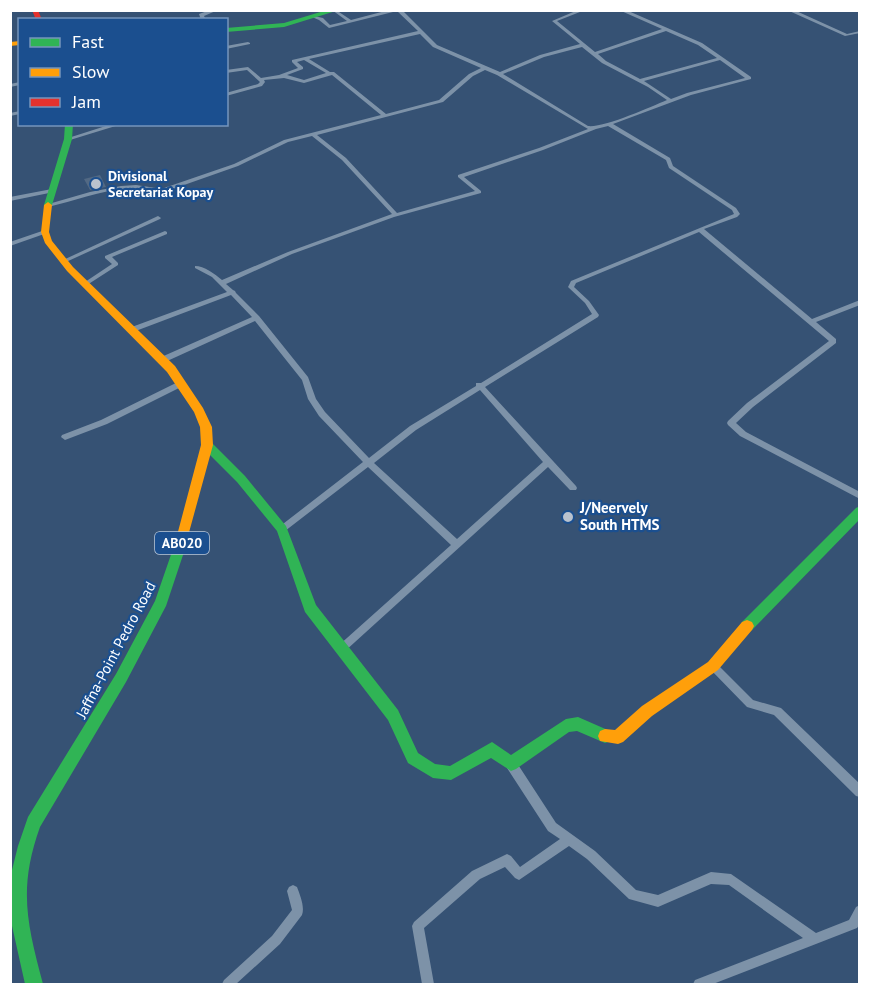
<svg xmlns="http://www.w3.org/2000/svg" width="870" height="995" viewBox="0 0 870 995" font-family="'PT Sans',sans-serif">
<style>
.building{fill:#526984}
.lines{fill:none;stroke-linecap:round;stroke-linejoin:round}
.street{fill:#7d92a8;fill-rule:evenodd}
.fast{fill:#30b455;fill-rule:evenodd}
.slow{fill:#ff9f0a;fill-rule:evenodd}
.jam{fill:#e5322d;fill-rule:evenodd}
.poi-dot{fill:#b9c2ce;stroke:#1b4f8f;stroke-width:2}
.labels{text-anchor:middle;stroke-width:4.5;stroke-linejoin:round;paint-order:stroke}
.far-poi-label{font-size:14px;font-weight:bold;fill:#fff;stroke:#1b4f8f;text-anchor:start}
.shield{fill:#1b4f8f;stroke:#bbcadd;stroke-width:1.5}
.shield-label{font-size:14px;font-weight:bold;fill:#fff}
.poi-label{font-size:15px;font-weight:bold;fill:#fff;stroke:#1b4f8f;text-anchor:start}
.street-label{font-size:15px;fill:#fff;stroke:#1b4f8f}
</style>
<rect width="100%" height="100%" fill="#365274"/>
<polygon class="building" points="100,175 106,187 90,190 84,179"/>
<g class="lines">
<g class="street">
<polygon points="210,10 218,10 204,16 206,20 201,20 199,14"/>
<path d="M332 10H336L351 20 389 10H402L437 45 500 72 540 55 580 44 552 21 578 10H585L557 21 595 52 662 29 619 10H626L702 43 751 77V79L691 95 613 124 670 158 673 166 736 208 740 214 737 217 704 229 812 319 860 300V305L816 322 836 339V343L753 407 736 423 746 432 860 492V499L740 436 728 425 727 423 728 421 747 403 829 341 699 232 576 283 574 287 589 301 599 315 598 317 485 387 576 486 577 488 576 490H570L548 467 344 652 341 653 338 652 336 649 338 646 451 545 368 467 285 531H279L278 529 279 527 363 462 319 416 308 399 302 380 255 321 165 362H159L158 360 159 358 252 317 231 295 133 332H129L128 330 129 328 227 292 212 277 195 268V266C204 266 215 274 222 280L288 252 392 214 342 160 312 136 288 142 238 166 167 191C153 193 140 188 125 189 99 191 74 201 48 207L45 205 90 192 121 186 136 185 156 188H164L234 164 284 140 381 115 332 75 304 83 284 78 264 80 265 82 262 86 226 96V93L258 84 260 82 247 70 226 73V70L248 67 261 78 279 75 298 68 292 62V60L418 31 397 11 329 28 319 20 312 17 314 16 323 18 330 25 347 21ZM666 31 698 45 717 58 640 79 606 61 598 54ZM420 34 433 47 481 68 469 74 439 100 386 114 334 72H330L309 59ZM582 47 602 63 648 87 667 100C650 107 604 128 588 126L503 74 544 57ZM304 60 326 73 304 80 287 75 303 69V67L297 62ZM720 60 745 78 687 93 671 99 644 81ZM485 70 497 75 588 129 539 148 458 175V177L475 191 397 213 346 158 317 135 443 102 473 76ZM608 126 666 160 669 168 732 210 734 214 571 281 568 287 585 303 592 314 481 383H476V386L410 426 369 458 325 412 316 399 308 377 259 316 236 293 235 291 233 290 226 284 292 254 394 217 481 193V191L464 177 543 150 596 129ZM480 390 543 462 457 539 374 463 416 430Z"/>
<polygon points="787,10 794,10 847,34 860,31 860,33 845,36"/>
<polygon points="248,42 250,43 250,44 226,49 226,46"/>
<polygon points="20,82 20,85 10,87 10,84"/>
<polygon points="20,111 20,114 10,116 10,113"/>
<polygon points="112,124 122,124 70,140 65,139"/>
<polygon points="52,189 55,191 54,192 10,201 10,197"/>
<polygon points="158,216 161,218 160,219 66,262 62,262 61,261"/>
<polygon points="45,230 47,231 47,233 10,246 10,242"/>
<polygon points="165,231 167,232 167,234 112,257 118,263 118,265 87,285 85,286 82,284 112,264 105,258 105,256"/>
<polygon points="180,381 183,382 184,384 183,386 107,424 65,440 61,437 62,435 101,420"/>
<polygon points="713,662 716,663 753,700 781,708 860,784 860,797 856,796 774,715 747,707 710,669 708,666 710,663"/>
<polygon points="511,759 515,760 556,823 595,851 636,890 658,895 711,872 731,874 816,933 849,920 856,907 860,905 860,924 857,928 713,984 693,984 695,980 803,938 729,885 711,884 658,907 629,899 587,859 569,846 519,880 515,878 505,867 480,879 424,928 434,984 422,984 412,926 414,922 472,871 507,854 511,856 520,867 560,839 548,831 507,768 506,764 507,760"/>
<path d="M293 885 297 887C300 895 305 907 302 915L280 944 236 984H222L224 980 272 936 292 910 287 891 289 887Z"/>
</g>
<g class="fast">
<polygon points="327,10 339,10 284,27 226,32 226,28 284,23"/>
<polygon points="65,124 73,124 72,139 52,205 48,208 44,205 64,139"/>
<polygon points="207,441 211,442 245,476 286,526 316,605 398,710 418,753 435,764 450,766 492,742 511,755 566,719 578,717 610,731 612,736 610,741 605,743 577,731 569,732 516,769 511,771 491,758 451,780 433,778 408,763 388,720 305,612 277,531 237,482 203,448 201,445"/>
<polygon points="860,506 860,519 752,630 747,632 742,630 740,626 742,622 856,508"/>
<path d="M181 538 185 539 187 543 166 606 126 682 40 827C18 888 27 924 43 984H25L10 917V878L18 846 28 817 116 674 155 601 175 543 177 539Z"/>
</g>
<g class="slow">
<polygon points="20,41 20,45 10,46 10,42"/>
<polygon points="48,202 52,205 49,232 52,241 73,267 175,366 203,408 212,427 213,445 185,547 177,547 175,543 201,445 200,427 194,412 167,372 67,271 45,243 41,232 44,205"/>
<polygon points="747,620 752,622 754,626 752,630 718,670 652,716 623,742 618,744 600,741 598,736 600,731 605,729 615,730 642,706 708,662 742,622"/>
</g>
<polygon class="jam" points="32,10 38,10 42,20 36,20"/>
</g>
<g class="poi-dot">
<circle cx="96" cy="184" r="6"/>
<circle cx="568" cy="517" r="6"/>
</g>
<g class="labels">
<g class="far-poi-label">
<text x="108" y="181">Divisional<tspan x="108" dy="16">Secretariat Kopay</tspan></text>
</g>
<rect class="shield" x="155" y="532" width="54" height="22" rx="4.5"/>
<g class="shield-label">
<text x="182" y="548">AB020</text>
</g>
<g class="poi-label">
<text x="580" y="513">J/Neervely<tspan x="580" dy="17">South HTMS</tspan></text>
</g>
<g class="street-label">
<text transform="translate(116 650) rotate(-62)" y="5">Jaffna-Point Pedro Road</text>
</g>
</g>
<rect width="870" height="995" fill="none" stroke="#ffffff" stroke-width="24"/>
<rect x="18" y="18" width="210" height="108" fill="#1b4f8f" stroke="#7695bc" stroke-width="1.5"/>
<rect x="30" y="38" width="30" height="9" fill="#30b455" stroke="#7695bc" stroke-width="1.5"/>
<text x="72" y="48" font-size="18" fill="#ffffff">Fast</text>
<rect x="30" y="68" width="30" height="9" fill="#ff9f0a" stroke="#7695bc" stroke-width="1.5"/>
<text x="72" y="78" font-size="18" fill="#ffffff">Slow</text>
<rect x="30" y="98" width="30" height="9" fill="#e5322d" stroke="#7695bc" stroke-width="1.5"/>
<text x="72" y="108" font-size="18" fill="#ffffff">Jam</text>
</svg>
